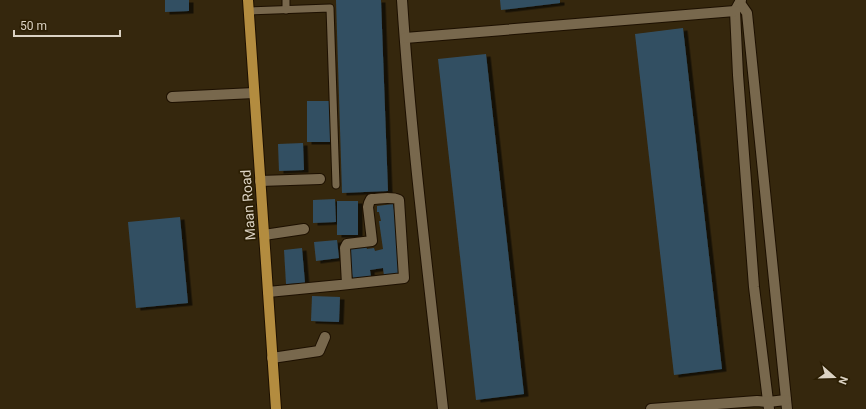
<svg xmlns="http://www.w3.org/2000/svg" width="866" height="409" viewBox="0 0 866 409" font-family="Roboto,sans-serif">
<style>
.building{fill:#334f62;filter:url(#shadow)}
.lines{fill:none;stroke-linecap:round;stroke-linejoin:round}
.lane-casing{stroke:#1d1000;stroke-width:9}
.street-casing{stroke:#1d1000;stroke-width:12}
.primary-casing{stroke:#1d1000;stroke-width:12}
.lane{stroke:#78684d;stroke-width:7}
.street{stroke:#78684d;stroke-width:10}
.primary{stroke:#b38c3f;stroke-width:10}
.labels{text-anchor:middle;stroke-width:3.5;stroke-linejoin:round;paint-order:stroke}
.street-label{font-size:14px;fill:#dbd2c3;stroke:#2b1e03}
</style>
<defs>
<filter id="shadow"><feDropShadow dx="4.5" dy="2.5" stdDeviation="0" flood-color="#0009"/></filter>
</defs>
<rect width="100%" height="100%" fill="#35270d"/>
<g class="building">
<polygon points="165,0 189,0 189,11 165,12"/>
<polygon points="336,0 381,0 388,191 342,193"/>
<polygon points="500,0 560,0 560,3 501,10"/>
<polygon points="683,28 722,369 674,375 635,34"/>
<polygon points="486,54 524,394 476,400 438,59"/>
<polygon points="307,101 331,101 332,142 307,142"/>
<polygon points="303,143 304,170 279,171 278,144"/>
<polygon points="335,199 336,222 313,223 313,200"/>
<rect x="337" y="201" width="21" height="34"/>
<polygon points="393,204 402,262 400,274 384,276 383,268 370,270 371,277 353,280 352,274 349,274 348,249 366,246 367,249 374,248 375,251 383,249 379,221 381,221 379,212 377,212 377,206"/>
<polygon points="180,217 188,303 136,308 128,222"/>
<polygon points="337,240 339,258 316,261 314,242"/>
<polygon points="302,248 305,283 286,284 284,250"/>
<polygon points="312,296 340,297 339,322 311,321"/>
</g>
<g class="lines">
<g class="lane-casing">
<g id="lane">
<polyline points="286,0 286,10"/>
<polyline points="249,11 330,8 336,185"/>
</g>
</g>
<g class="street-casing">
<g id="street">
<path d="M402 0C411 137 428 273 443 409"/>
<polyline points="741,0 735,11 738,75 754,287 769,409"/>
<polyline points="740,3 747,13 787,409"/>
<polyline points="405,38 735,11"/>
<polyline points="172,97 254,93"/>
<polyline points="260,181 320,179"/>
<polyline points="264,235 304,229"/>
<path d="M268 292 340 285 404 278 399 200C391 196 380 199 371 199L369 203 368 207 372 241 347 244 345 248 347 284"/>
<polyline points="272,358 319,351 325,337"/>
<polyline points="651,409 757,401 768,402 786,400"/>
</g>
</g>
<g class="primary-casing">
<polyline id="primary" points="248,0 276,409"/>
</g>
<use href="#lane" class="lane"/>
<use href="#street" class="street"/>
<use href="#primary" class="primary"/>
</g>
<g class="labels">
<g class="street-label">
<text transform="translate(248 205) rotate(-94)" y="5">Maan Road</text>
</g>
</g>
<g transform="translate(834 377) rotate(110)" stroke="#2b1e03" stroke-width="3" paint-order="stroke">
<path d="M0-3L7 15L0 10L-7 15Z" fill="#dbd2c3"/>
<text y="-6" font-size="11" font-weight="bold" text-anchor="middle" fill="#dbd2c3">N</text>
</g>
<path d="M14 30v6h106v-6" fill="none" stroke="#dbd2c3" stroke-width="2"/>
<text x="20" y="30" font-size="12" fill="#dbd2c3" stroke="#2b1e03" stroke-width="3" paint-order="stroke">50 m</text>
</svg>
